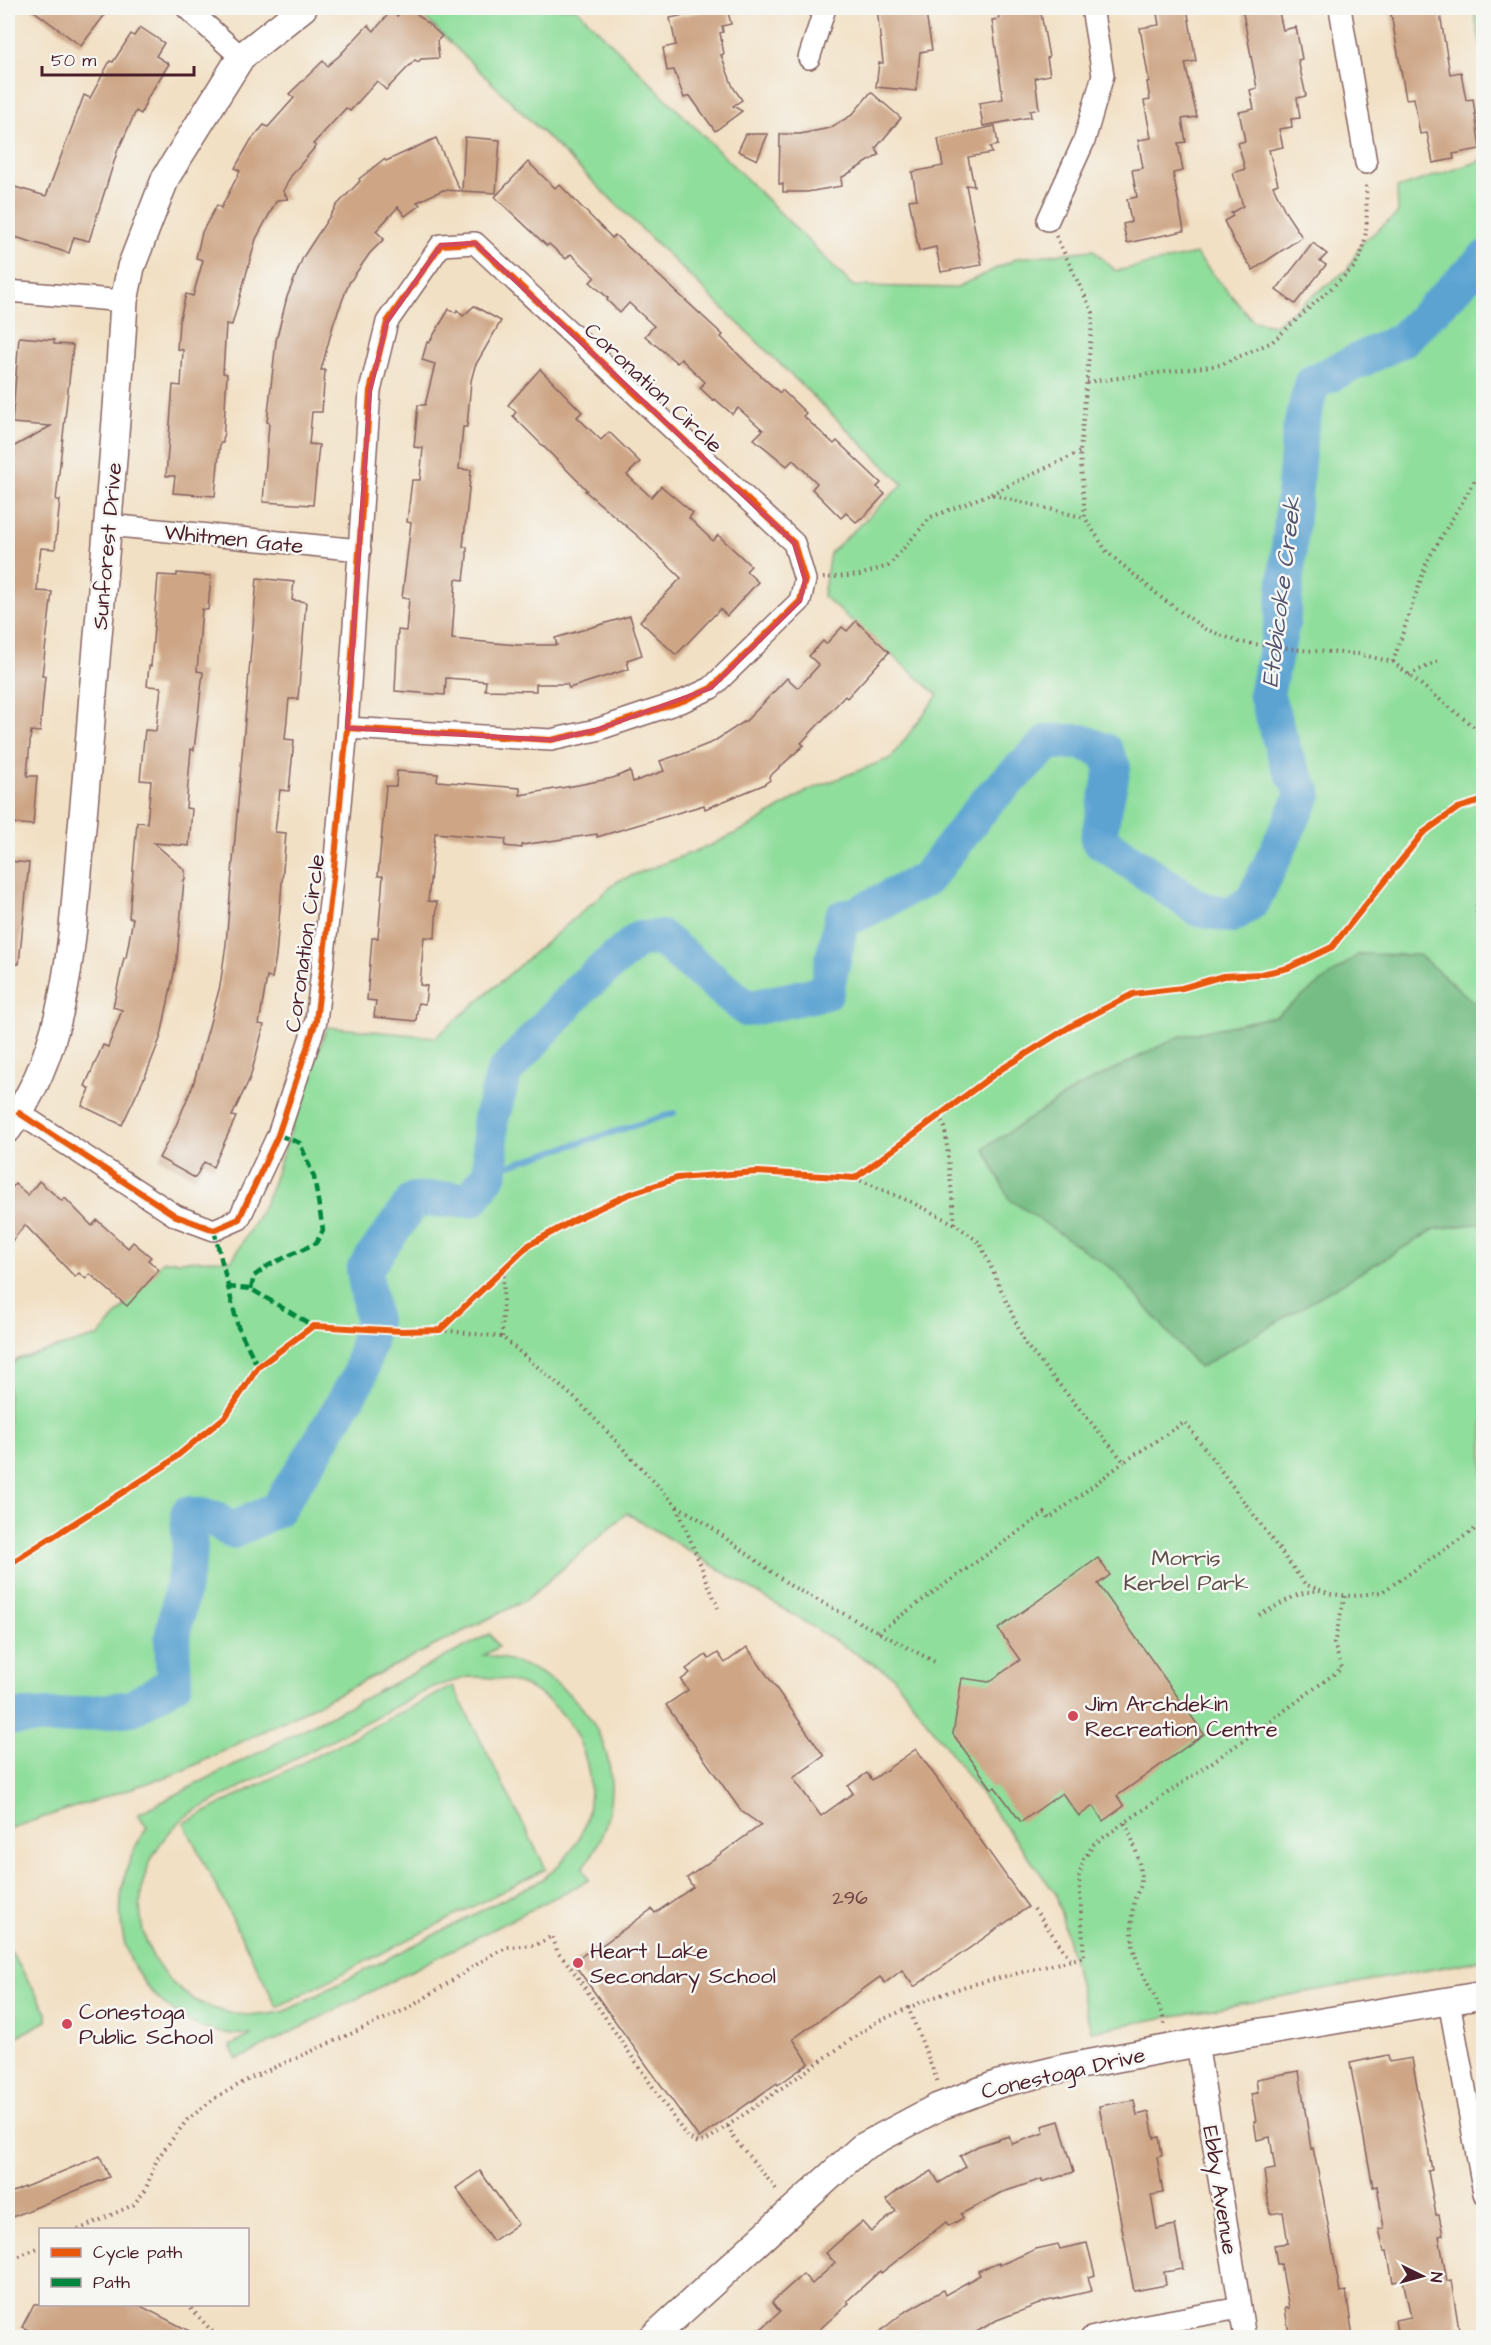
<svg xmlns="http://www.w3.org/2000/svg" width="1491" height="2345" viewBox="0 0 1491 2345" font-family="'Architects Daughter',sans-serif">
<style>
.green{fill:#90de9c;stroke:#6d7e64;stroke-width:1.5;fill-rule:evenodd}
.forest{fill:#74bd84;stroke:#5f6e58;stroke-width:1.5}
.lines{fill:none;stroke-linecap:round;stroke-linejoin:round}
.stream{stroke:#5ca3d2;stroke-width:6}
.river{stroke:#5ca3d2;stroke-width:36}
.building{fill:#cea686}
.minor-casing{stroke:#856361;stroke-width:24}
.tertiary-casing{stroke:#856361;stroke-width:30}
.path{stroke:#856361;stroke-width:4;stroke-dasharray:1.5 4.5;stroke-linecap:butt}
.minor{stroke:#fff;stroke-width:21}
.tertiary{stroke:#fff;stroke-width:27}
.quiet{stroke:#00873e;stroke-width:4.5;stroke-dasharray:9 4.5;stroke-linecap:butt}
.cycleway-casing{stroke:#f6f6f2;stroke-width:10}
.cycleway{stroke:#e8590c;stroke-width:6}
.marked{fill:none;stroke:#d1495b;stroke-width:4.5;stroke-linejoin:round}
.poi-dot{fill:#d1495b;stroke:#f6f6f2;stroke-width:2}
.labels{text-anchor:middle;stroke-width:5;stroke-linejoin:round;paint-order:stroke}
.number-label{font-size:20px;fill:#6b4142}
.street-label{font-size:22px;fill:#4a1f2b;stroke:#f6f6f2}
.park-label{font-size:22px;fill:#5c4f47;stroke:#f6f6f2}
.poi-label{font-size:22px;fill:#4a1f2b;stroke:#f6f6f2;text-anchor:start}
.water-label{font-size:24px;font-style:italic;fill:#51546e;stroke:#f6f6f2}
</style>
<rect width="100%" height="100%" fill="#f6f6f2"/>
<filter id="ink" filterUnits="userSpaceOnUse"><feTurbulence type="fractalNoise" baseFrequency=".0167" numOctaves="2"/><feDisplacementMap in="SourceGraphic" scale="12" xChannelSelector="R" yChannelSelector="G"/><feConvolveMatrix kernelMatrix="1 2 1 2 8 2 1 2 1" color-interpolation-filters="sRGB"/></filter>
<filter id="wash" filterUnits="userSpaceOnUse"><feTurbulence type="fractalNoise" baseFrequency=".008" numOctaves="4" result="noise"/><feDisplacementMap in="SourceGraphic" scale="24" xChannelSelector="R" yChannelSelector="G"/><feGaussianBlur stdDeviation="1.35" result="paint"/><feColorMatrix in="noise" values="0 0 0 0 0 0 0 0 0 0 0 0 0 0 0 0 0 1.4 0 .05"/><feComposite in="paint" operator="in"/></filter>
<g filter="url(#wash)">
<rect width="100%" height="100%" fill="#f2e0c4"/>
<g class="green">
<polygon points="415,8 576,8 853,286 955,288 1018,258 1093,250 1116,271 1196,254 1253,321 1274,325 1347,270 1362,243 1398,213 1397,188 1483,160 1483,1960 1091,2031 1056,1894 893,1676 627,1513 526,1600 181,1772 8,1829 8,1367 18,1359 99,1336 163,1261 232,1260 266,1202 327,1027 436,1037 618,881 711,845 751,826 809,790 891,758 938,695 823,596 830,553 903,484"/>
<polygon points="1473,8 1483,8 1483,55"/>
<path d="M490 1634 498 1647 484 1655C571 1666 634 1745 603 1832 599 1845 591 1857 583 1868L589 1880 237 2060 230 2046 251 2035C237 2034 223 2034 209 2030 192 2026 176 2014 162 2002 109 1955 110 1883 147 1827L138 1814ZM468 1677C487 1677 504 1678 522 1685 581 1708 607 1785 578 1840 569 1857 556 1869 541 1880L286 2011C160 2041 86 1895 189 1814L433 1687Z"/>
<polygon points="453,1686 546,1869 277,2007 184,1823"/>
<polygon points="8,1947 47,2012 47,2021 8,2041"/>
</g>
<polygon class="forest" points="1359,954 1419,955 1483,1010 1483,1223 1435,1229 1199,1368 1115,1271 1009,1199 984,1148 1075,1089 1178,1037 1276,1016"/>
<g class="lines">
<polyline class="stream" points="491,1171 674,1113"/>
<polyline class="river" points="8,1717 57,1717 132,1708 174,1683 172,1638 190,1551 188,1514 213,1518 232,1531 277,1509 313,1454 359,1377 373,1321 364,1270 414,1200 472,1199 491,1171 490,1122 504,1073 580,989 639,939 661,938 747,1009 826,992 842,918 857,914 926,879 988,800 1049,742 1082,742 1105,751 1113,768 1098,839 1199,909 1232,915 1253,901 1304,794 1287,761 1266,694 1282,624 1300,431 1312,383 1402,340 1484,259"/>
</g>
<g id="blocks">
<g class="building">
<polygon points="30,8 110,8 81,46"/>
<polygon points="405,8 410,8 442,36 437,41 439,58 421,59 418,62 415,60 386,90 377,81 350,111 346,108 313,144 316,146 291,176 283,191 288,199 277,200 256,239 232,325 226,324 223,373 227,374 223,443 220,443 215,496 173,493 175,476 166,476 173,385 181,386 183,350 177,349 179,322 186,294 193,296 203,260 196,258 202,232 217,205 221,208 240,171 235,168 251,140 264,125 268,127 294,98 289,94 323,61 327,66 339,56 368,25 374,31 391,11 397,16"/>
<polygon points="719,8 727,8 731,24 722,26 723,32 720,33 724,54 721,55 733,87 742,100 733,106 742,111 715,131 690,96 684,98 674,70 667,71 663,48 676,45 670,18"/>
<polygon points="877,8 925,8 932,50 920,52 916,91 876,87 879,63 883,63"/>
<polygon points="997,8 1040,8 1049,57 1047,58 1050,75 1035,78 1039,109 1030,111 1031,117 983,126 979,103 1003,99 992,20 999,19"/>
<polygon points="1156,8 1187,8 1196,61 1185,63 1197,117 1182,119 1186,142 1178,143 1183,171 1173,173 1184,231 1127,243 1123,224 1131,222 1127,199 1137,197 1132,170 1143,168 1138,140 1151,138 1144,101 1150,100 1147,82 1149,81 1140,28 1159,25"/>
<polygon points="1242,8 1278,8 1283,30 1296,27 1302,59 1298,60 1306,96 1297,98 1300,118 1291,119 1292,127 1279,129 1283,147 1269,150 1278,184 1273,186 1286,213 1302,237 1253,270 1235,243 1224,221 1233,216 1231,213 1243,206 1233,173 1245,169 1238,143 1245,141 1239,112 1254,109 1250,90 1257,88"/>
<polygon points="1390,8 1439,8 1450,74 1461,72 1466,100 1473,99 1480,149 1453,154 1454,159 1433,163 1427,133 1420,134 1414,98 1406,99"/>
<polygon points="140,27 164,43 156,56 169,64 148,97 141,114 136,111 120,146 119,146 89,241 74,237 69,253 8,235 8,185 46,196 84,95 90,98 110,61 113,62 131,34 134,36"/>
<polygon points="871,92 901,118 876,148 879,155 841,178 842,186 807,192 783,192 783,184 779,184 780,134 800,134 830,128 852,115"/>
<polygon points="995,126 998,145 990,147 992,153 968,157 974,186 966,185 982,265 941,272 936,247 919,251 909,200 917,199 912,172 943,166 938,139"/>
<polygon points="746,134 768,134 757,160 738,151"/>
<polygon points="465,137 500,140 496,193 462,191"/>
<polygon points="436,138 460,191 443,190 417,202 420,205 405,216 398,207 376,231 384,239 370,253 349,283 334,322 321,370 325,370 322,412 312,412 309,444 319,445 313,505 263,502 269,423 267,422 276,341 287,297 303,257 337,205 360,181 359,179 384,159 386,161"/>
<polygon points="528,162 555,188 559,184 612,238 615,235 723,335 721,337 748,364 780,393 782,390 806,413 803,416 834,444 837,441 881,483 877,487 885,494 862,519 861,518 856,522 846,513 841,518 812,489 817,483 793,460 787,466 754,439 763,430 738,408 732,414 715,399 714,401 700,388 705,382 681,359 677,363 645,336 654,326 629,303 620,313 607,300 608,298 590,282 595,277 571,254 566,259 549,244 547,246 495,197"/>
<polygon points="1313,243 1327,254 1320,261 1326,265 1295,304 1276,290"/>
<polygon points="474,306 501,321 475,366 471,381 467,427 463,427 459,469 471,470 463,547 467,547 467,556 464,580 456,579 452,639 517,645 557,645 555,638 630,616 642,655 627,660 629,669 569,688 567,684 536,684 536,691 485,690 486,681 446,678 445,695 395,691 398,630 406,631 409,598 402,598 411,523 407,522 412,480 420,480 423,448 414,447 418,405 425,405 435,364 422,360 427,342 429,343 449,309 456,313 457,310 463,316"/>
<polygon points="19,337 54,340 54,344 73,345 56,500 60,500 55,549 41,548 38,570 37,591 52,592 42,676 45,676 40,732 31,731 27,776 37,776 33,825 8,823 8,493 10,489 13,460 10,458 11,448 51,426 12,423"/>
<polygon points="540,369 582,412 577,417 601,440 609,432 640,462 627,475 651,497 661,486 693,513 689,518 713,541 718,535 751,566 746,571 758,582 727,616 720,609 676,655 640,621 681,578 639,537 585,491 587,490 513,416 516,412 508,405"/>
<polygon points="177,573 211,576 208,610 202,609 197,671 203,672 194,750 191,749 186,808 192,809 189,846 154,843 185,870 185,879 184,880 177,958 161,1036 147,1072 122,1125 82,1106 90,1089 85,1086 103,1045 108,1047 122,1010 113,1007 124,958 126,958 133,918 129,918 137,822 147,823 151,781 140,780 143,748 145,730 156,731 161,687 147,686 149,666 151,666 158,575 177,576"/>
<polygon points="257,578 294,582 292,600 306,602 298,699 289,699 285,739 294,740 289,791 280,790 275,832 286,833 276,957 272,978 267,977 259,1024 264,1025 256,1056 250,1078 232,1116 236,1117 213,1167 204,1162 195,1178 159,1158 175,1128 193,1085 220,986 226,944"/>
<polygon points="856,621 889,652 847,698 845,696 801,743 804,745 769,777 770,780 763,785 705,809 704,805 597,837 597,834 522,845 522,848 505,846 506,839 435,833 428,901 437,902 435,938 424,937 420,985 427,986 425,1004 418,1003 416,1021 374,1017 376,1001 367,1000 372,938 378,938 383,876 378,876 386,786 396,786 397,771 438,774 437,781 520,788 520,795 578,785 613,778 630,771 633,782 664,771 660,761 678,755 678,756 713,742 747,720 787,678 798,688 819,665 809,656 823,641 826,644 842,627 847,631"/>
<polygon points="8,861 29,863 19,964 8,964"/>
<polygon points="39,1181 62,1201 65,1198 92,1226 97,1220 128,1248 133,1242 151,1257 148,1260 159,1270 127,1306 90,1274 86,1279 79,1273 75,1277 25,1225 8,1246 8,1192 15,1184 28,1195"/>
<polygon points="1098,1558 1110,1575 1098,1584 1204,1734 1117,1796 1124,1806 1103,1821 1093,1806 1079,1816 1062,1793 1021,1822 995,1787 992,1789 953,1734 962,1678 989,1682 1020,1660 998,1629"/>
<polygon points="747,1647 824,1756 793,1778 821,1816 853,1793 848,1786 867,1773 872,1780 916,1749 1028,1907 914,1987 902,1970 885,1983 880,1977 793,2039 809,2063 778,2085 777,2083 699,2138 577,1968 579,1966 575,1961 597,1945 598,1948 652,1909 655,1913 693,1887 687,1878 761,1825 741,1811 666,1705 688,1690 681,1680 690,1673 686,1669 706,1655 709,1659 718,1653 725,1663"/>
<polygon points="1388,2055 1389,2062 1412,2058 1432,2170 1428,2171 1436,2215 1439,2215 1443,2235 1439,2236 1447,2281 1451,2280 1460,2336 1398,2337 1395,2320 1411,2317 1403,2280 1393,2282 1387,2251 1384,2251 1379,2229 1384,2228 1377,2186 1373,2187 1350,2063"/>
<polygon points="1299,2071 1311,2149 1313,2148 1323,2196 1340,2292 1346,2291 1353,2337 1292,2337 1288,2328 1285,2308 1289,2308 1281,2264 1277,2264 1274,2245 1288,2243 1283,2212 1270,2214 1264,2171 1275,2169 1270,2137 1257,2140 1254,2121 1256,2121 1251,2094 1258,2093 1256,2079"/>
<polygon points="1134,2100 1137,2115 1149,2112 1154,2138 1159,2137 1162,2156 1157,2157 1163,2193 1151,2195 1157,2229 1175,2225 1183,2269 1164,2272 1166,2285 1134,2291 1099,2106"/>
<polygon points="1059,2121 1074,2172 1042,2182 1042,2179 1000,2193 961,2214 963,2218 949,2226 946,2222 881,2273 880,2271 847,2301 849,2303 811,2337 752,2337 780,2312 772,2302 803,2274 812,2284 835,2263 826,2253 837,2243 862,2222 871,2232 896,2211 886,2200 897,2191 932,2171 939,2183 966,2167 960,2156 978,2146 1009,2136 1012,2144 1044,2133 1042,2126"/>
<polygon points="100,2156 109,2177 8,2219 8,2194"/>
<polygon points="480,2171 518,2224 493,2241 456,2188"/>
<polygon points="1087,2243 1095,2275 1088,2277 1092,2291 1047,2301 997,2320 968,2337 873,2337 903,2313 943,2290 945,2295 980,2275 978,2271 999,2263 1000,2265 1036,2249 1058,2244 1060,2249"/>
<polygon points="34,2304 137,2304 201,2337 42,2337 22,2327"/>
</g>
</g>
</g>
<g filter="url(#ink)">
<use href="#blocks" fill-opacity="0" stroke="#856361" stroke-width="1.5"/>
<g class="lines">
<g class="minor-casing">
<g id="minor">
<polyline points="187,8 241,57"/>
<polyline points="1340,8 1366,163"/>
<polyline points="809,58 825,8"/>
<polyline points="1048,220 1084,141 1103,75 1092,8"/>
<polyline points="8,291 124,301"/>
<polyline points="108,525 360,550"/>
<polyline points="19,1113 176,1216 214,1230 239,1219 278,1135 316,1021 334,869 347,728 370,391 387,322 441,245 475,243 794,543 805,580 800,601 711,688 683,701 596,730 551,740 347,728"/>
<polyline points="1449,2001 1484,2193"/>
<polyline points="1197,2043 1245,2338"/>
<polyline points="1091,2338 1141,2326 1240,2308"/>
</g>
</g>
<g class="tertiary-casing">
<g id="tertiary">
<path d="M8 1129C65 1051 71 954 79 861 84 806 89 750 93 694 104 563 117 432 124 301L131 267 166 177 241 57 303 8"/>
<polyline points="652,2338 861,2148 938,2107 998,2084 1064,2068 1197,2043 1484,1995"/>
</g>
</g>
<g class="path">
<polyline points="1056,236 1093,313 1080,452 1085,518 1107,552 1163,599 1205,629 1239,642 1301,650 1358,654 1393,662 1484,735"/>
<path d="M1087 382 1220 365 1272 342 1353 268C1371 245 1366 210 1366 182"/>
<polyline points="991,494 1080,452"/>
<polyline points="823,578 859,575 888,566 931,517 990,494 1085,518"/>
<polyline points="1393,662 1427,561 1484,465"/>
<polyline points="1409,675 1440,660"/>
<path d="M1484 876C1476 895 1473 920 1484 938"/>
<polyline points="939,1116 945,1128 955,1224"/>
<polyline points="855,1178 911,1202 955,1224 980,1243 1026,1345 1124,1462 1185,1422 1305,1584 1330,1594 1352,1596 1382,1592 1484,1523"/>
<polyline points="440,1330 502,1337 578,1401 677,1506 701,1520 791,1586 935,1662"/>
<polyline points="502,1337 504,1269"/>
<polyline points="677,1507 718,1608"/>
<polyline points="1259,1615 1299,1594 1318,1590"/>
<polyline points="878,1632 1045,1513 1049,1519 1124,1462"/>
<path d="M1125 1823C1133 1840 1141 1861 1141 1881 1142 1887 1137 1892 1135 1898 1131 1913 1131 1929 1133 1944 1137 1974 1160 1997 1165 2026"/>
<polyline points="1034,1909 1071,1960"/>
<polyline points="908,2007 939,2085"/>
<polyline points="728,2126 734,2138 777,2190"/>
<polyline points="78,2230 133,2205 145,2191 157,2159 187,2120 215,2098 253,2077 409,2008 493,1954 509,1947 536,1945 552,1936 558,1953 570,1966 687,2137 698,2143 707,2140 875,2023 926,2000 966,1986 1084,1957 1079,1876 1084,1859 1094,1844 1257,1731 1342,1668 1334,1644 1345,1595"/>
<polyline points="8,2261 40,2247"/>
<polyline points="187,2304 218,2338"/>
</g>
<use href="#minor" class="minor"/>
<use href="#tertiary" class="tertiary"/>
<g class="quiet">
<polyline points="214,1230 238,1327 258,1367"/>
<polyline points="227,1287 251,1289 313,1326"/>
<polyline points="251,1289 254,1276 269,1265 316,1243 323,1230 314,1177 300,1143 278,1135"/>
</g>
<g class="cycleway-casing">
<g id="cycleway">
<polyline points="19,1113 176,1216 214,1230 239,1219 278,1135 316,1021 334,869 347,728 370,391 387,322 441,245 475,243 794,543 805,580 800,601 711,688 683,701 596,730 551,740 347,728"/>
<polyline points="8,1565 166,1465 226,1416 258,1367 313,1326 402,1331 440,1330 529,1245 576,1219 627,1195 677,1178 757,1172 855,1178 1000,1070 1071,1026 1133,994 1182,988 1223,976 1261,974 1288,968 1332,947 1423,833 1458,808 1484,800"/>
</g>
</g>
<use href="#cycleway" class="cycleway"/>
</g>
</g>
<path class="marked" d="M475 243 794 543 805 580 800 601 711 688 596 730 551 740 347 728 370 391 387 322 441 245Z"/>
<g class="poi-dot">
<circle cx="1073" cy="1716" r="6"/>
<circle cx="578" cy="1963" r="6"/>
<circle cx="67" cy="2024" r="6"/>
</g>
<g class="labels">
<g class="number-label">
<text x="850" y="1904">296</text>
</g>
<g class="street-label">
<text transform="translate(654 387) rotate(43)" y="8">Coronation Circle</text>
<text transform="translate(234 538) rotate(6)" y="8">Whitmen Gate</text>
<text transform="translate(106 546) rotate(-85)" y="8">Sunforest Drive</text>
<text transform="translate(304 943) rotate(-82)" y="8">Coronation Circle</text>
<text transform="translate(1063 2072) rotate(-13)" y="8">Conestoga Drive</text>
<text transform="translate(1221 2190) rotate(81)" y="8">Ebby Avenue</text>
</g>
<g class="park-label">
<text x="1186" y="1565">Morris<tspan x="1186" dy="25">Kerbel Park</tspan></text>
</g>
<g class="poi-label">
<text x="1085" y="1711">Jim Archdekin<tspan x="1085" dy="25">Recreation Centre</tspan></text>
<text x="590" y="1958">Heart Lake<tspan x="590" dy="25">Secondary School</tspan></text>
<text x="79" y="2019">Conestoga<tspan x="79" dy="25">Public School</tspan></text>
</g>
<g class="water-label">
<text transform="translate(1281 592) rotate(-83)" y="8">Etobicoke Creek</text>
</g>
</g>
<rect width="1491" height="2345" fill="none" stroke="#f6f6f2" stroke-width="30"/>
<rect x="39" y="2228" width="210" height="78" fill="#f6f6f2" stroke="#b1a0a2" stroke-width="1.5"/>
<rect x="51" y="2248" width="30" height="9" fill="#e8590c" stroke="#b1a0a2" stroke-width="1.5"/>
<text x="93" y="2258" font-size="18" fill="#4a1f2b">Cycle path</text>
<rect x="51" y="2278" width="30" height="9" fill="#00873e" stroke="#b1a0a2" stroke-width="1.5"/>
<text x="93" y="2288" font-size="18" fill="#4a1f2b">Path</text>
<g transform="translate(1422 2276) rotate(95)" stroke="#f6f6f2" stroke-width="4.5" paint-order="stroke">
<path d="M0-4.5L10 22L0 15L-10 22Z" fill="#4a1f2b"/>
<text y="-9" font-size="16" font-weight="bold" text-anchor="middle" fill="#4a1f2b">N</text>
</g>
<path d="M42 66v9h152v-9" fill="none" stroke="#4a1f2b" stroke-width="3"/>
<text x="51" y="66" font-size="18" fill="#4a1f2b" stroke="#f6f6f2" stroke-width="4.5" paint-order="stroke">50 m</text>
</svg>
